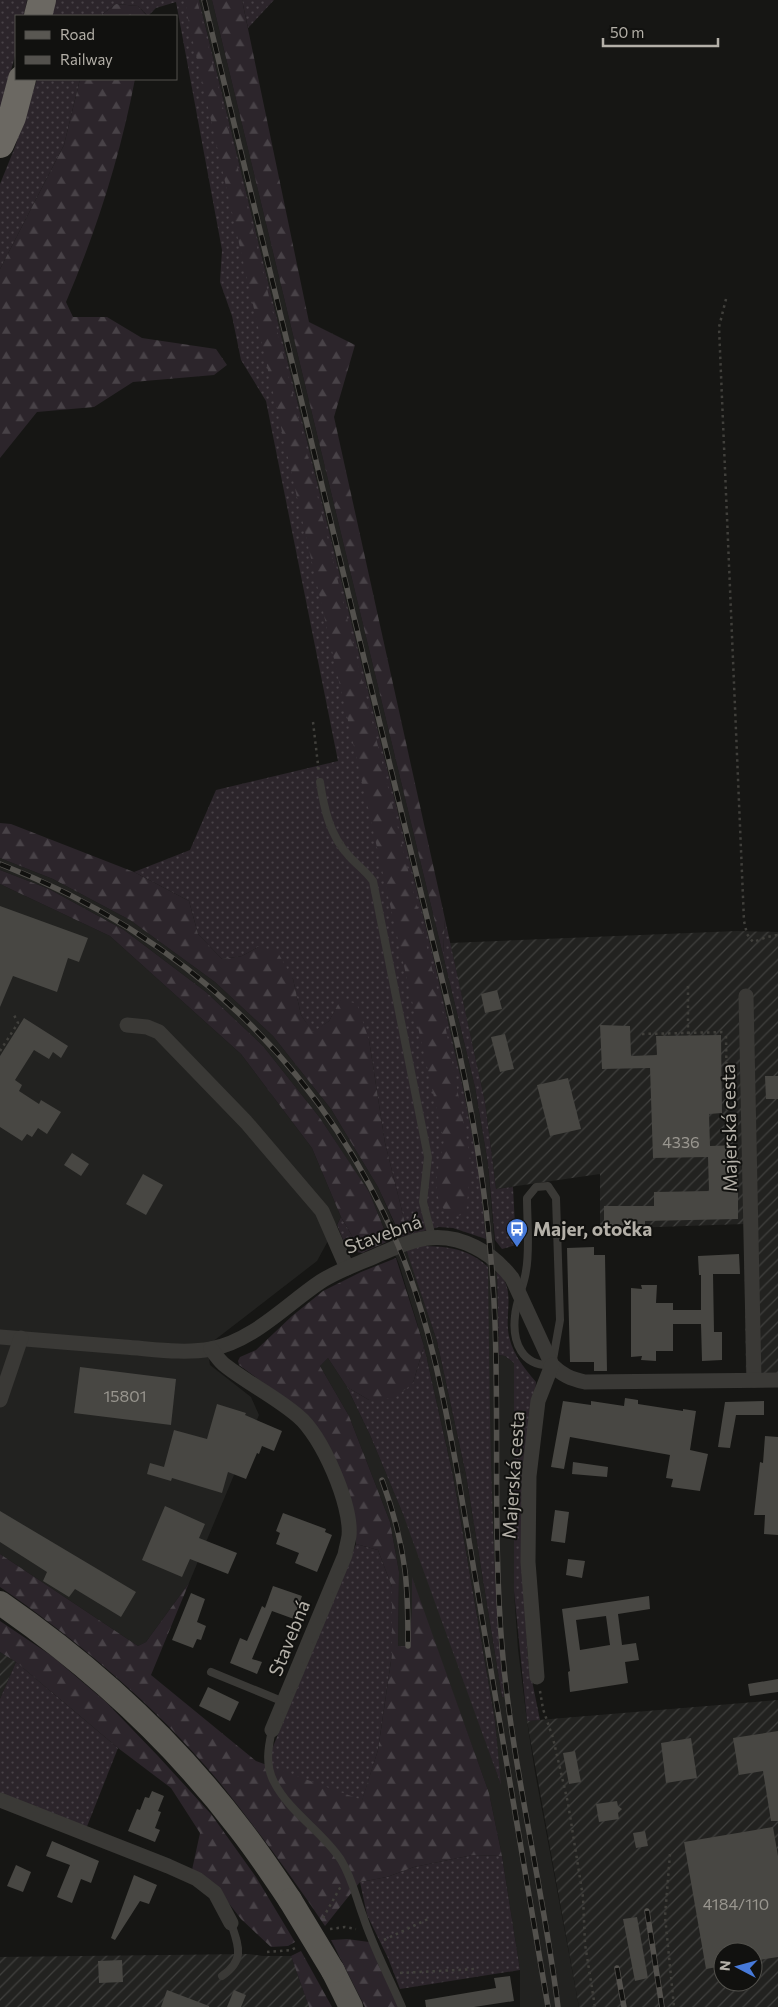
<svg xmlns="http://www.w3.org/2000/svg" width="778" height="2007" viewBox="0 0 778 2007" font-family="Commissioner,sans-serif">
<style>
.built{fill:#222220}
.industrial{fill:url(#industrial-furrows);fill-rule:evenodd}
.grass{fill:url(#grass-dots)}
.forest{fill:url(#forest-firs)}
.building{fill:#484743;fill-rule:evenodd}
.lines{fill:none;stroke-linecap:round;stroke-linejoin:round}
.path{stroke:#41403c;stroke-width:2.5;stroke-dasharray:2.5 4;stroke-linecap:butt}
.service{stroke:#3a3936;stroke-width:8}
.minor{stroke:#3a3936;stroke-width:15}
.primary{stroke:#595752;stroke-width:24}
.motorway{stroke:#6b6862;stroke-width:28}
.rail-casing{stroke:#53514d;stroke-width:5.5}
.rail{stroke:#11110f;stroke-width:4;stroke-dasharray:11;stroke-linecap:butt}
.primary-bridge{stroke:#595752;stroke-width:24}
.labels{text-anchor:middle;stroke-width:4;stroke-linejoin:round;paint-order:stroke}
.number-label{font-size:16px;fill:#99968f}
.street-label{font-size:19px;fill:#b4b0a8;stroke:#11110f}
.poi-label{font-size:19px;font-weight:bold;fill:#b4b0a8;stroke:#11110f;text-anchor:start}
</style>
<defs>
<pattern id="industrial-furrows" width="10" height="10" patternUnits="userSpaceOnUse" patternTransform="scale(1.25)"><rect width="10" height="10" fill="#222220"/><path d="M-1 1l2-2M0 10L10 0M9 11l2-2" fill="none" stroke="#40403e"/></pattern>
<pattern id="grass-dots" width="8" height="8" patternUnits="userSpaceOnUse" patternTransform="scale(1.25)"><rect width="8" height="8" fill="#2c252b"/><path d="M2 2h.1M6 6h.1" fill="none" stroke="#484247" stroke-width="1.8" stroke-linecap="round"/></pattern>
<pattern id="forest-firs" width="22" height="20" patternUnits="userSpaceOnUse" patternTransform="scale(1.25)"><rect width="22" height="20" fill="#2c252b"/><path d="M5 1l3.5 6h-7zM16 11l3.5 6h-7z" fill="#484247"/></pattern>
</defs>
<rect width="100%" height="100%" fill="#161614"/>
<g class="built">
<polygon points="199,0 212,0 475,1087 488,1164 497,1271 499,1355 505,1356 514,1363 514,1591 518,1649 527,1721 535,1772 579,2007 520,2007 520,1970 502,1856 489,1793 412,1580 412,1647 398,1646 399,1572 390,1522 349,1416 320,1366 328,1358 347,1387 370,1435 417,1547 500,1782 495,1721 453,1476 424,1346 399,1264 369,1193 320,1118 263,1046 206,992 124,930 49,889 0,870 0,858 53,879 130,920 215,982 273,1036 331,1109 378,1187 410,1259 437,1341 466,1475 502,1697 504,1697 498,1637 491,1522 486,1239 463,1088 433,956"/>
<polygon points="0,884 110,936 241,1054 312,1148 341,1217 317,1261 207,1346 210,1365 251,1397 259,1415 189,1583 146,1642 138,1646 0,1554"/>
</g>
<g class="industrial">
<polygon points="737,931 778,932 778,1373 746,1375 744,1224 600,1229 600,1174 496,1189 485,1102 450,943"/>
<polygon points="0,1652 16,1662 0,1699"/>
<path d="M778 1700V2007H579L527 1721ZM723 1952H753V1982H723Z"/>
<polygon points="248,1954 263,1956 291,1956 309,2007 0,2007 0,1957"/>
</g>
<g class="grass">
<polygon points="0,0 27,0 24,16 16,16 16,52 0,111"/>
<polygon points="54,0 199,0 433,956 463,1088 478,1166 486,1239 453,1228 439,1227 408,1235 385,1143 369,1040 341,1000 329,1021 313,1033 301,1015 293,979 258,947 242,956 222,959 198,934 189,901 134,872 190,850 216,790 338,761 266,401 241,360 232,316 220,282 222,250 176,2 156,8 148,16 138,6 116,4 100,16 51,16"/>
<polygon points="242,0 274,0 248,28"/>
<polygon points="37,79 80,79 64,145 0,269 0,184 15,147"/>
<polygon points="445,919 485,1102 496,1189 513,1187 516,1245 502,1249 495,1240 488,1164 475,1087 443,955"/>
<path d="M341 1217 362 1253C345 1251 343 1239 337 1225Z"/>
<path d="M422 1246C447 1246 470 1249 488 1267 490 1411 490 1554 504 1697H502L466 1475 437 1341 406 1249Z"/>
<path d="M497 1271C515 1287 506 1309 508 1330 510 1350 523 1367 536 1382L521 1541 528 1661 540 1720 527 1721 514 1591V1363L505 1356 499 1355Z"/>
<polygon points="424,1346 453,1476 495,1721 501,1785 403,1514 370,1435 347,1387 369,1400 413,1383"/>
<polygon points="356,1544 378,1550 392,1587 392,1654 378,1750 362,1801 272,1768 272,1749"/>
<polygon points="16,1662 118,1748 86,1829 0,1795 0,1699"/>
<polygon points="473,1855 502,1856 520,1970 400,1989 388,1958 367,1915 360,1882 387,1877 414,1867"/>
</g>
<g class="forest">
<path d="M185 0H197L443 1014 471 1162 466 1214 451 1217C427 1196 439 1169 444 1141L189 24Z"/>
<polygon points="212,0 242,0 309,322 355,345 334,417 445,919 443,955"/>
<polygon points="116,4 138,6 147,16 100,16"/>
<path d="M80 79H135C120 157 97 229 66 302L73 317H107L142 338 216 349 227 365 214 375 133 382 94 407 37 412 0 458V269L64 145Z"/>
<polygon points="0,823 11,824 134,872 189,901 198,934 222,959 242,956 258,947 277,951 293,979 301,1015 313,1032 329,1021 341,999 357,1004 369,1040 385,1143 408,1235 401,1237 378,1187 331,1109 273,1036 215,982 130,920 53,879 0,858"/>
<polygon points="0,870 49,889 124,930 206,992 263,1046 320,1118 369,1192 389,1241 362,1253 341,1217 312,1148 241,1054 110,936 0,884"/>
<path d="M396 1258 424 1346 413 1383 395 1398 369 1400 347 1387 328 1358 320 1366 349 1416 390 1522 399 1572 398 1646H408L412 1613V1577L489 1793 502 1856 473 1855 414 1867 387 1877 360 1882 325 1926C292 1877 257 1829 220 1783 158 1708 80 1642 0 1587V1554L138 1646 146 1642 189 1583 151 1675 256 1761 362 1800 378 1750 392 1654V1587L378 1550 356 1544 353 1507 342 1478 277 1393 239 1365 238 1361 240 1357 256 1350 292 1316 323 1291 361 1272Z"/>
<polygon points="0,1621 52,1656 106,1702 158,1756 211,1814 256,1877 295,1942 288,1946 271,1947 241,1919 220,1892 192,1870 200,1833 171,1788 118,1748 16,1662 0,1652"/>
<polygon points="347,1939 369,1942 399,2007 365,2007 331,1940"/>
<polygon points="301,1951 332,2007 309,2007 291,1956"/>
</g>
<g class="building">
<polygon points="0,906 88,938 79,962 68,958 57,992 13,976 0,1007"/>
<polygon points="497,990 502,1009 485,1013 481,994"/>
<polygon points="24,1018 68,1046 61,1058 53,1052 49,1059 34,1050 15,1080 22,1085 19,1091 39,1104 41,1100 61,1112 47,1134 38,1128 32,1137 27,1134 22,1141 0,1127 0,1056"/>
<polygon points="600,1025 630,1026 631,1056 657,1055 656,1036 721,1035 722,1113 709,1114 710,1146 738,1145 738,1219 645,1221 645,1225 604,1226 604,1206 654,1206 654,1192 709,1191 708,1157 653,1158 650,1068 602,1069"/>
<polygon points="505,1034 514,1069 500,1072 491,1037"/>
<polygon points="765,1076 778,1076 778,1099 766,1099"/>
<polygon points="568,1078 581,1129 550,1136 537,1085"/>
<polygon points="72,1153 89,1164 81,1176 64,1165"/>
<polygon points="143,1174 163,1185 146,1215 126,1204"/>
<polygon points="594,1247 594,1255 605,1255 607,1371 594,1371 594,1362 570,1362 567,1248"/>
<polygon points="739,1254 740,1274 713,1274 714,1332 722,1332 722,1360 702,1361 701,1324 673,1324 673,1351 656,1351 656,1361 641,1360 642,1356 631,1357 631,1288 642,1289 641,1285 657,1285 656,1303 673,1303 673,1310 701,1310 701,1275 699,1275 698,1256"/>
<polygon points="80,1367 176,1379 171,1425 74,1413"/>
<polygon points="625,1398 638,1400 638,1404 683,1411 683,1409 696,1411 690,1450 708,1454 700,1491 671,1487 673,1479 666,1478 670,1455 570,1437 564,1469 551,1467 563,1401 591,1405 591,1401 624,1406"/>
<polygon points="764,1401 764,1415 736,1415 730,1448 718,1447 725,1402"/>
<polygon points="217,1404 246,1413 245,1415 282,1431 274,1451 262,1446 259,1454 257,1453 246,1479 228,1472 222,1493 172,1478 171,1481 147,1474 150,1463 164,1467 174,1430 207,1439"/>
<polygon points="765,1436 778,1437 778,1535 764,1534 765,1515 754,1515 760,1462 763,1463"/>
<polygon points="573,1462 608,1467 607,1477 572,1474"/>
<polygon points="165,1506 205,1524 199,1538 237,1553 228,1574 190,1559 182,1577 142,1560"/>
<polygon points="555,1510 569,1512 565,1543 551,1541"/>
<polygon points="0,1511 136,1592 121,1617 75,1589 69,1597 43,1581 47,1572 0,1542"/>
<polygon points="283,1513 326,1529 325,1532 332,1535 317,1572 295,1563 299,1553 276,1544 280,1533 276,1531"/>
<polygon points="568,1559 585,1561 582,1578 566,1575"/>
<polygon points="273,1586 302,1596 294,1619 272,1611 252,1659 262,1662 257,1674 230,1663 240,1638 247,1641 262,1606 265,1608"/>
<polygon points="191,1593 205,1599 197,1622 206,1626 201,1640 197,1639 193,1648 172,1640"/>
<path d="M649 1596 650 1609 618 1614 622 1645 636 1643 639 1660 625 1662 628 1683 570 1692 568 1672 570 1671 562 1609ZM606 1616 610 1645 580 1650 576 1620Z"/>
<polygon points="778,1679 778,1692 750,1696 748,1684"/>
<polygon points="208,1687 239,1702 230,1721 199,1706"/>
<polygon points="778,1731 778,1821 771,1821 763,1771 739,1775 733,1738"/>
<polygon points="691,1738 697,1778 666,1783 661,1743"/>
<polygon points="575,1751 581,1782 569,1784 563,1753"/>
<polygon points="152,1791 164,1796 158,1811 161,1812 155,1828 160,1830 155,1842 128,1831 137,1809 140,1810 145,1797 149,1798"/>
<polygon points="617,1801 618,1806 622,1809 618,1813 619,1819 599,1822 596,1804"/>
<polygon points="773,1827 778,1856 778,1957 753,1961 753,1952 723,1952 723,1966 706,1969 684,1842"/>
<polygon points="645,1831 648,1846 636,1848 633,1833"/>
<polygon points="52,1841 99,1861 91,1883 81,1879 72,1903 57,1897 70,1865 46,1856"/>
<polygon points="16,1865 31,1872 23,1892 7,1886"/>
<polygon points="134,1875 157,1885 149,1904 140,1901 115,1940 111,1938"/>
<polygon points="637,1917 648,1978 635,1981 623,1919"/>
<polygon points="122,1960 123,1982 99,1983 98,1961"/>
<polygon points="510,1976 514,2001 474,2007 426,2007 425,2000 496,1988 494,1978"/>
<polygon points="167,1990 209,2006 209,2007 161,2007"/>
<polygon points="234,1990 246,1995 241,2007 227,2007"/>
</g>
<g class="lines">
<g class="path">
<polyline points="726,299 719,327 744,921 747,934 753,942 767,937 778,935"/>
<polyline points="313,722 319,773"/>
<polyline points="688,986 688,1035"/>
<polyline points="642,1034 726,1032"/>
<polyline points="726,1036 727,1110"/>
<polyline points="0,1051 18,1023 13,1013"/>
<polyline points="540,1691 543,1709 553,1738 568,1803 583,1897 585,1944 595,2007"/>
<polyline points="670,1854 665,1916 674,2007"/>
<polyline points="323,1918 341,1886"/>
<polyline points="330,1929 345,1927 356,1929"/>
<polyline points="384,1940 428,1919"/>
<polyline points="267,1952 291,1950 297,1947"/>
<polyline points="400,1973 476,1969"/>
</g>
<g class="service">
<path d="M320 782C324 809 330 836 349 856 357 865 366 871 373 881L428 1157 423 1202 432 1237"/>
<path d="M548 1186 556 1198 560 1320 552 1365C522 1367 512 1342 515 1316 516 1301 524 1286 526 1271 530 1250 527 1220 527 1198L536 1187Z"/>
<polyline points="211,1672 284,1702"/>
<path d="M272 1730C268 1748 265 1765 274 1782 290 1813 322 1831 341 1860 352 1878 356 1897 363 1916 373 1947 389 1977 402 2007"/>
<path d="M222 1976C245 1960 239 1947 231 1923"/>
</g>
<g class="minor">
<polyline points="746,996 754,1380"/>
<polyline points="127,1025 147,1027 159,1032 246,1122 322,1211 347,1268"/>
<path d="M0 1337C41 1340 83 1344 124 1347 153 1349 183 1354 211 1349 253 1341 286 1305 320 1282 335 1272 354 1265 371 1258 408 1242 436 1227 475 1247 491 1255 501 1264 512 1278L552 1365C562 1375 571 1379 585 1382L778 1380"/>
<path d="M211 1349C216 1355 220 1362 226 1366 249 1384 276 1397 298 1416 322 1436 352 1505 349 1536 348 1542 346 1549 345 1555L272 1730"/>
<polyline points="0,1400 21,1338"/>
<polyline points="537,1677 528,1562 529,1476 538,1401 552,1365"/>
<polyline points="0,1800 168,1866 197,1879 215,1893 231,1923"/>
</g>
<g class="primary">
<path d="M0 1603C90 1665 173 1741 240 1829 258 1852 274 1876 290 1900"/>
<polyline points="333,1971 351,2007"/>
</g>
<g class="motorway">
<polyline points="38,16 42,0"/>
<polyline points="0,144 12,117 22,79"/>
</g>
<g class="rail-casing">
<g id="rail">
<path d="M204 0 449 1008C474 1111 491 1216 495 1323 499 1431 493 1539 502 1647 512 1768 543 1886 558 2007"/>
<path d="M0 864C182 934 322 1065 398 1245 429 1319 444 1398 458 1476L548 2007"/>
<path d="M382 1480C393 1510 401 1540 405 1571 408 1596 408 1621 408 1646"/>
<polyline points="647,1911 662,2007"/>
<polyline points="617,1968 624,2007"/>
</g>
</g>
<use href="#rail" class="rail"/>
<polyline class="primary-bridge" points="290,1900 333,1971"/>
</g>
<defs>
<g id="bus-pin" transform="scale(1.125)"><path d="M0 17L-7.5 6A9.5 9.5 0 1 1 7.5 6Z" fill="#477ada" stroke="#11110f"/><path d="M-5-6H5V4H4V6H2V4H-2V6H-4V4H-5ZM-3.5-4V0h7V-4ZM-3.5 1.2v1.5H-2V1.2ZM2 1.2v1.5H3.5V1.2Z" fill="#fff"/></g>
</defs>
<g fill-rule="evenodd">
<use href="#bus-pin" x="517" y="1229"/>
</g>
<g class="labels">
<g class="number-label">
<text x="681" y="1148">4336</text>
<text x="125" y="1402">15801</text>
<text x="736" y="1910">4184/110</text>
</g>
<g class="street-label">
<text transform="translate(729 1128) rotate(-91)" y="7">Majerská cesta</text>
<text transform="translate(383 1234) rotate(-20)" y="7">Stavebná</text>
<text transform="translate(513 1475) rotate(-86)" y="7">Majerská cesta</text>
<text transform="translate(289 1638) rotate(-68)" y="7">Stavebná</text>
</g>
<g class="poi-label">
<text x="533" y="1236">Majer, otočka</text>
</g>
</g>
<rect x="15" y="15" width="162" height="65" fill="#11110f" stroke="#52514c"/>
<rect x="25" y="31" width="25" height="8" fill="#595752" stroke="#52514c"/>
<text x="60" y="40" font-size="15" fill="#b4b0a8">Road</text>
<rect x="25" y="56" width="25" height="8" fill="#53514d" stroke="#52514c"/>
<text x="60" y="65" font-size="15" fill="#b4b0a8">Railway</text>
<g transform="translate(738 1967) rotate(276)"><circle r="24" fill="#11110f" stroke="#52514c"/>
<path d="M0-4L9 19L0 12L-9 19Z" fill="#477ada"/>
<text y="-8" font-size="14" font-weight="bold" text-anchor="middle" fill="#b4b0a8">N</text>
</g>
<path d="M603 38v8h115v-8" fill="none" stroke="#b4b0a8" stroke-width="2.5"/>
<text x="610" y="38" font-size="15" fill="#b4b0a8" stroke="#11110f" stroke-width="4" paint-order="stroke">50 m</text>
</svg>
